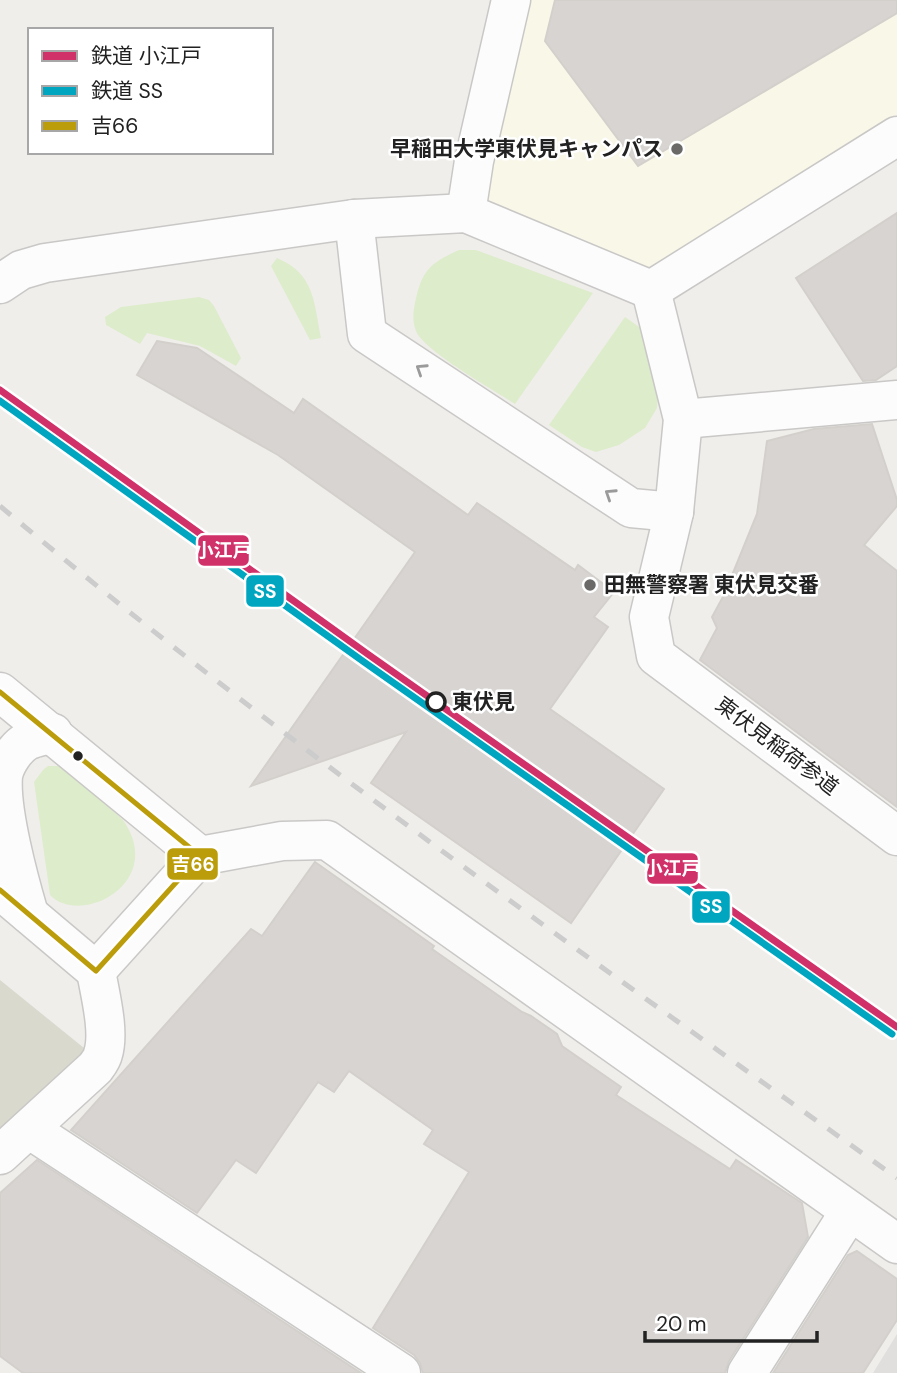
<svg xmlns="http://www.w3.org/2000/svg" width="897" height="1373" viewBox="0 0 897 1373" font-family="'DM Sans','Noto Sans JP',sans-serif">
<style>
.education{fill:#f8f7e8}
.construction{fill:#d9d9cd}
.grass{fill:#ddeccb}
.parking{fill:#e0dfde}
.building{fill:#d7d4d2;stroke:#d3d0cc;stroke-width:2}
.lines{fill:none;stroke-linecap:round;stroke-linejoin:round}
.minor-casing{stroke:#c9c8c7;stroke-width:41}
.tertiary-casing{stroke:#c9c8c7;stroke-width:41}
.minor{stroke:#fdfcfc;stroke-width:38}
.tertiary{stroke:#fdfcfc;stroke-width:38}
.rail{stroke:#ccc;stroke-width:5;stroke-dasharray:14 14;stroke-linecap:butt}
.bus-1-casing{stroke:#fff;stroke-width:10}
.bus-1{stroke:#bb9c0a;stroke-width:5}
.rail-1-casing{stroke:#fff;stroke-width:12}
.rail-2-casing{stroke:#fff;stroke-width:12}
.rail-1{stroke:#d13169;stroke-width:7}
.rail-2{stroke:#00a6bf;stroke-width:7}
.oneway{stroke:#9a9a9a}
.poi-dot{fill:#6a6968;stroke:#fff;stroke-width:2.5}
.stop-dot{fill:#fff;stroke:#222;stroke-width:3.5}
.bus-dot{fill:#222;stroke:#fff;stroke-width:2.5}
.labels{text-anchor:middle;stroke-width:5;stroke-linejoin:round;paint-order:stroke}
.poi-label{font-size:21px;font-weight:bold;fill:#222;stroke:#fff;text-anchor:end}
.stop-label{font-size:21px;font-weight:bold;fill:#222;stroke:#fff;text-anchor:start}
.street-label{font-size:21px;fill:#222;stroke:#fff}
.line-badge{stroke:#fff;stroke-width:2.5}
.badge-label{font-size:19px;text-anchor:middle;font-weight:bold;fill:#fff}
</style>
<rect width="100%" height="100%" fill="#f0eeeb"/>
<polygon class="education" points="511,0 897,0 897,136 651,290 466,213"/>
<polygon class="construction" points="0,980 84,1048 87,1066 0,1141"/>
<g class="grass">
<path d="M459 250H476L593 293 515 404C494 390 424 351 416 331 411 319 414 306 417 294 424 267 435 261 459 250Z"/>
<path d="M277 258C315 274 314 303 321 338L310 340 271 266Z"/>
<polygon points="199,297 209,300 214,306 241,358 236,366 200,346 147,333 140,344 106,325 105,317 121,307"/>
<polygon points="625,317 642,329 660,370 657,408 645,428 619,445 596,452 582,447 549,425"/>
<path d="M48 766H61L66 769 123 820C167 883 80 927 50 895L34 782 43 770Z"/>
</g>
<polygon class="parking" points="897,1334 897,1373 873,1373"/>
<g class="building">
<polygon points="555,0 897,0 897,13 638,166 545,41"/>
<polygon points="897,213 897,366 876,380 863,381 796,278"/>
<polygon points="157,341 197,348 294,413 303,399 468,515 477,503 575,570 578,565 614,592 594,617 608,627 550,709 664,789 571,923 371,783 406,732 251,786 415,552 278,455 137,375"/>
<polygon points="872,424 897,500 897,506 864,545 897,571 897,807 700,660 717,628 712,617 724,595 757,514 767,441 814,429"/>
<polygon points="315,862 434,946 432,949 522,1012 531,1016 557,1034 562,1046 621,1087 616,1095 730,1169 736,1160 802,1203 808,1237 729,1361 725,1373 423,1373 420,1363 414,1355 373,1328 469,1172 424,1144 433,1130 349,1071 334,1092 318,1082 256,1173 236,1160 197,1213 71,1130 251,929 262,936"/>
<polygon points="37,1160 361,1373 23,1373 0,1356 0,1193"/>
<polygon points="857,1251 897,1279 897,1320 863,1373 773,1373 848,1255"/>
</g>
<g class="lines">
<g class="minor-casing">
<g id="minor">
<polyline points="466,213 474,161 511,0"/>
<polyline points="354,219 367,334 631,508 674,512"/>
<polyline points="651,290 683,419 674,512 649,617 656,656 897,836"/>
<polyline points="683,419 897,400"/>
<polyline points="200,856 282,841 327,840 897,1244"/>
<path d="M29 914C19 880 0 810 3 776 5 764 16 747 27 741 35 737 45 736 53 733"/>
<polyline points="29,1129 401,1373"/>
<path d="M0 1155 95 1068C98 1064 102 1059 103 1054 110 1032 100 994 96 971"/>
<polyline points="747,1373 850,1211"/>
</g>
</g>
<g class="tertiary-casing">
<g id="tertiary">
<polyline points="0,284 21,270 45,263 354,219 466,213 651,290 897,136"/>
<polyline points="0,692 200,856 96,971 0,890"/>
</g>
</g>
<use href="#minor" class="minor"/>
<use href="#tertiary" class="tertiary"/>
<path class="rail" d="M0 506C287 747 593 961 897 1178"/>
<g class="bus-1-casing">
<polyline id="bus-1" points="0,692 200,856 96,971 0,890"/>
</g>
<use href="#bus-1" class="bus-1"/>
<g class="rail-1-casing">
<polyline id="rail-1" points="0,390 369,655 897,1027"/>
</g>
<g class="rail-2-casing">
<polyline id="rail-2" points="0,401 364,662 892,1034"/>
</g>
<use href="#rail-1" class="rail-1"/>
<use href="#rail-2" class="rail-2"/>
</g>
<defs><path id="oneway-chevron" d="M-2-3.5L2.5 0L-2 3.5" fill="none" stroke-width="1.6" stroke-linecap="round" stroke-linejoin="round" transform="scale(1.75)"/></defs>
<g class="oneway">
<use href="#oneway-chevron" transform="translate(421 369) rotate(-147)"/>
<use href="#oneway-chevron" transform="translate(610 494) rotate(-147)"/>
</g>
<g class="poi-dot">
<circle cx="677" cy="149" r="7"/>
<circle cx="590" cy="585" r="7"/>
</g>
<circle class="stop-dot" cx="436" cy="702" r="9"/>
<circle class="bus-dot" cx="78" cy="756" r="6"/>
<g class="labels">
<g class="poi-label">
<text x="663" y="156">早稲田大学東伏見キャンパス</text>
<text x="604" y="592" text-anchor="start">田無警察署 東伏見交番</text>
</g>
<g class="stop-label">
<text x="452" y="709">東伏見</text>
</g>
<g class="street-label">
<text transform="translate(777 746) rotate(37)" y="7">東伏見稲荷参道</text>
</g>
</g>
<g class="line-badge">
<rect x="197" y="534" width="53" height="33" rx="7" fill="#d13169"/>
<rect x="245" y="574" width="40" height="34" rx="7" fill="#00a6bf"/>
<rect x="166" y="847" width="53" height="34" rx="7" fill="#bb9c0a"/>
<rect x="646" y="852" width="53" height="33" rx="7" fill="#d13169"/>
<rect x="691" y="890" width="40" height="34" rx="7" fill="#00a6bf"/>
</g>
<g class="badge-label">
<text x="223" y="557">小江戸</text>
<text x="265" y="598">SS</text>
<text x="193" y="871">吉66</text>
<text x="672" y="875">小江戸</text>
<text x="711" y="913">SS</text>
</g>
<rect x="28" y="28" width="245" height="126" fill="#ffffff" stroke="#a7a7a7" stroke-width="2"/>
<rect x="42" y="51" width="35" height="10" fill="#d13169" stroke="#a7a7a7" stroke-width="2"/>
<text x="91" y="63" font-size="21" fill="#222222">鉄道 小江戸</text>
<rect x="42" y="86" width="35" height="10" fill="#00a6bf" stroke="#a7a7a7" stroke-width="2"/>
<text x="91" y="98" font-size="21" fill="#222222">鉄道 SS</text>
<rect x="42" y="121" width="35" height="10" fill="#bb9c0a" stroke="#a7a7a7" stroke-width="2"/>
<text x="91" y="133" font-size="21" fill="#222222">吉66</text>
<path d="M645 1331v10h172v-10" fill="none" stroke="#222222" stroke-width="3.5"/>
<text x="656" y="1331" font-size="21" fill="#222222" stroke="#ffffff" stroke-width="5" paint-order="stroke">20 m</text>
</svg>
